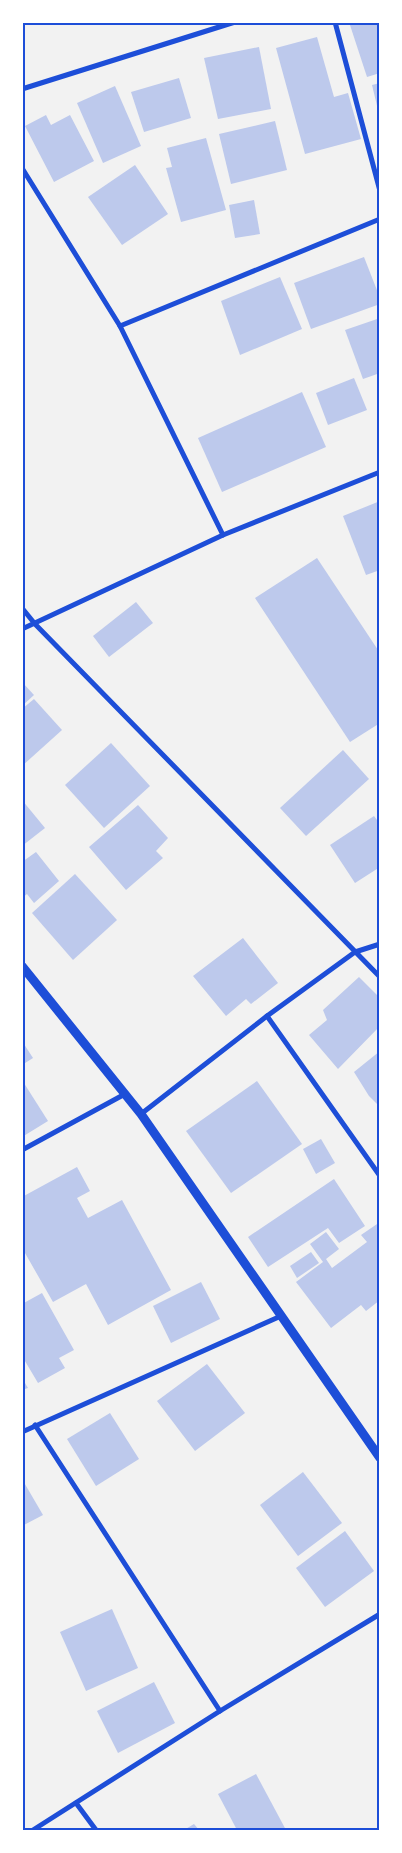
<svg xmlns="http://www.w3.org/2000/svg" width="402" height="1853" viewBox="0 0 402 1853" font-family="Poppins,sans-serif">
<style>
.building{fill:#bdc9ec}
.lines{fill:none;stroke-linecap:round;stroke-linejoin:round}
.minor{stroke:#1d4ed8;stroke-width:5}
.tertiary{stroke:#1d4ed8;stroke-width:9}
.neatline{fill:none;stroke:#1d4ed8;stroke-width:2}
</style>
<rect width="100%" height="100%" fill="#f2f2f2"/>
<g class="building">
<polygon points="349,22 380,22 380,73 367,77"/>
<polygon points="317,37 334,97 348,93 361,139 305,154 276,48"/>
<polygon points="259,47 271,109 218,119 204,58"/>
<polygon points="179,78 191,118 144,132 131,92"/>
<polygon points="380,83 380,114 379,114 372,85"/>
<polygon points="115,86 141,146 103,163 77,103"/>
<polygon points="46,115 51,125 70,115 94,161 54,182 25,126"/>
<polygon points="275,121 287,170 231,184 219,134"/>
<polygon points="206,138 226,210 181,222 166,168 172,167 167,148"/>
<polygon points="135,165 168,214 122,245 88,197"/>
<polygon points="254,200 260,234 235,238 229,205"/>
<polygon points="364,257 380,298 380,304 311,329 294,283"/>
<polygon points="280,277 302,329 240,355 221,301"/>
<polygon points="380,318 380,373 363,379 345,330"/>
<polygon points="354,378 367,410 328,425 316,393"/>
<polygon points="302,392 326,447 222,492 198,438"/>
<polygon points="380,501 380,570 366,575 343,516"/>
<polygon points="317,558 380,653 380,723 350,742 255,598"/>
<polygon points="136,602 153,623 109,657 93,636"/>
<polygon points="22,682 34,695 22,706"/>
<polygon points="34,699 62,730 22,766 22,709"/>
<polygon points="111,743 150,786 104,828 65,785"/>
<polygon points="343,750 369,779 306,836 280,808"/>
<polygon points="22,800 45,828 22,846"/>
<polygon points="138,805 168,838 156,851 163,858 126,890 89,847"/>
<polygon points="374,816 380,824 380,867 355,883 330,845"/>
<polygon points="36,852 59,881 34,903 27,894 22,898 22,862"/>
<polygon points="75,874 117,920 73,960 32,913"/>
<polygon points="243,938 278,983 251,1004 246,999 226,1016 193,976"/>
<polygon points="359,977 380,998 380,1026 338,1069 309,1035 327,1020 323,1010"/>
<polygon points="22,1041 33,1058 22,1065"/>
<polygon points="380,1051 380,1107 369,1096 354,1072"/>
<polygon points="22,1080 48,1121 22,1137"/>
<polygon points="257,1081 302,1144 231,1193 186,1131"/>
<polygon points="321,1139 335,1163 316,1174 303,1149"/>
<polygon points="77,1167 90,1191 77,1198 88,1218 122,1200 171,1290 108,1325 86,1284 53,1302 25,1253 22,1254 22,1197"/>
<polygon points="334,1179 365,1226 339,1243 328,1228 268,1267 248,1237"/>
<polygon points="380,1222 380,1300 366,1311 361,1305 331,1328 296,1282 323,1262 310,1244 326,1232 339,1249 326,1259 332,1268 367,1242 361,1235"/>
<polygon points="311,1252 319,1263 297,1278 290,1266"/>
<polygon points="201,1282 220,1319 171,1343 153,1306"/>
<polygon points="42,1293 74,1350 59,1358 65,1368 38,1383 22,1356 22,1304"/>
<polygon points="207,1364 245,1413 195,1451 157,1401"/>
<polygon points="22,1378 28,1388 22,1390"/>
<polygon points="110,1413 139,1459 96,1486 67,1439"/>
<polygon points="303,1472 342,1523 298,1556 260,1505"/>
<polygon points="22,1479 43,1515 22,1526"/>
<polygon points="345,1531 374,1571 325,1607 296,1568"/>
<polygon points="112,1609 138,1668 86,1691 60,1632"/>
<polygon points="154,1682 175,1723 118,1753 97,1711"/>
<polygon points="256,1774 286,1830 237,1830 218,1794"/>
<polygon points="194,1824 199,1830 184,1830"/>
</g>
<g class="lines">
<g class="minor">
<polyline points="335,22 380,191"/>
<polyline points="22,89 235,22"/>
<polyline points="22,168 120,326 223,535"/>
<polyline points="120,326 380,219"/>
<polyline points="22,608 35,624 380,977"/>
<polyline points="22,629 223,535 380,472"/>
<polyline points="267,1016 380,1176"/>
<polyline points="141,1114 267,1016 355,952 380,944"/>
<polyline points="22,1150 125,1094"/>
<polyline points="35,1425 220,1711"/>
<polyline points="22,1432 281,1316"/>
<polyline points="76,1803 96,1830"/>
<polyline points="33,1830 220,1711 380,1614"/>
</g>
<polyline class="tertiary" points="22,966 141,1114 380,1458"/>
</g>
<rect width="402" height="1853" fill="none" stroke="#ffffff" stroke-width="48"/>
<rect x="24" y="24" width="354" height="1805" class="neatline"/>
</svg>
